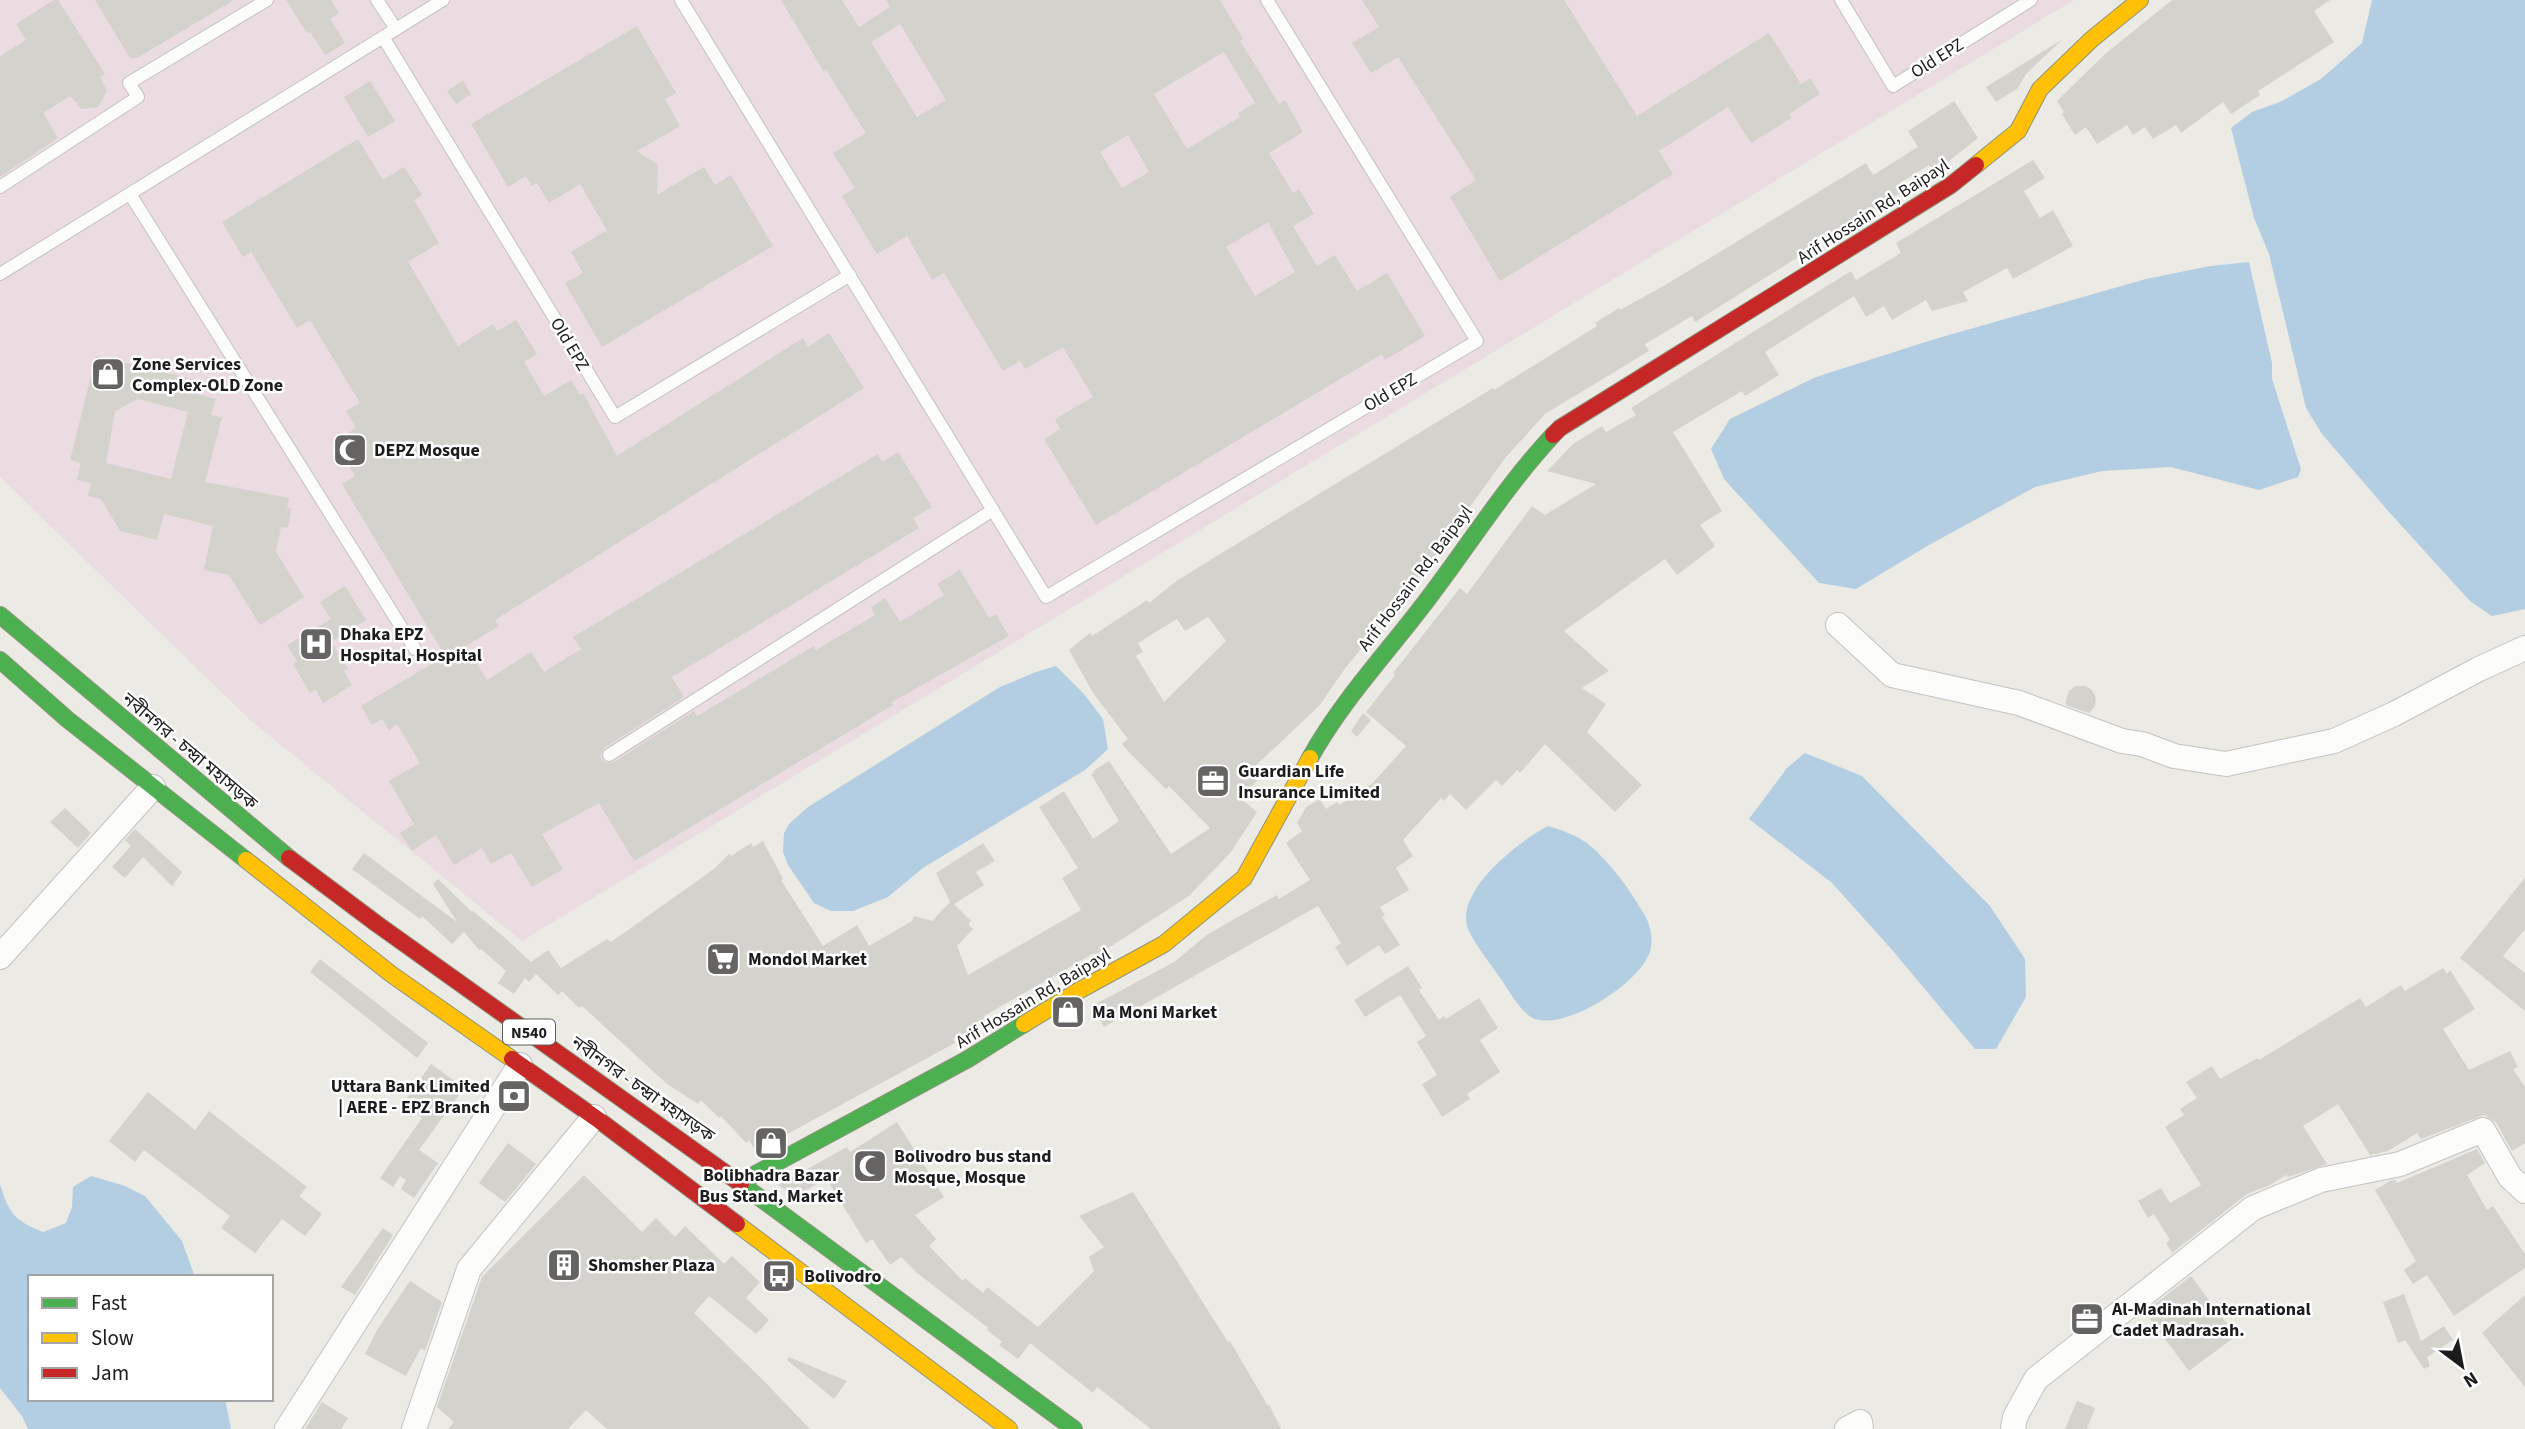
<svg xmlns="http://www.w3.org/2000/svg" width="2525" height="1429" viewBox="0 0 2525 1429" font-family="'Source Sans 3','Noto Sans Bengali',sans-serif">
<style>
.industrial{fill:#eadce1}
.water{fill:#b3cee2}
.building{fill:#d4d2cc;fill-rule:evenodd}
.lines{fill:none;stroke-linecap:round;stroke-linejoin:round}
.lane-casing{stroke:#c4c3c0;stroke-width:14}
.street-casing{stroke:#c4c3c0;stroke-width:26}
.fast-casing{stroke:#8e957c;stroke-width:18}
.slow-casing{stroke:#8e957c;stroke-width:18}
.jam-casing{stroke:#8e957c;stroke-width:18}
.lane{stroke:#fcfcfb;stroke-width:12}
.street{stroke:#fcfcfb;stroke-width:24}
.fast{stroke:#4caf50;stroke-width:16}
.slow{stroke:#ffc107;stroke-width:16}
.jam{stroke:#c62828;stroke-width:16}
.labels{text-anchor:middle;stroke-width:5;stroke-linejoin:round;paint-order:stroke}
.shield{fill:#fff;stroke:#606060;stroke-width:2}
.shield-label{font-size:16px;font-weight:bold;fill:#1c1c1c}
.street-label{font-size:18px;fill:#1c1c1c;stroke:#fff}
.poi-label{font-size:18px;font-weight:bold;fill:#1c1c1c;stroke:#fff;text-anchor:start}
</style>
<rect width="100%" height="100%" fill="#eceae4"/>
<polygon class="industrial" points="0,0 2074,0 522,941 250,720 0,477"/>
<g class="water">
<polygon points="2372,0 2525,0 2525,609 2492,616 2470,601 2389,512 2322,434 2306,408 2269,254 2254,218 2231,128 2252,112 2280,102 2321,79 2362,43"/>
<polygon points="2249,262 2272,363 2272,379 2301,469 2298,477 2259,490 2171,467 2102,471 2035,487 1929,545 1856,589 1819,583 1724,479 1711,449 1730,419 1816,377 1935,339 2146,279 2210,266"/>
<polygon points="1056,666 1084,694 1103,719 1108,749 1085,770 923,868 888,897 853,911 831,911 814,903 788,865 783,852 784,833 789,824 808,807 1000,687 1036,672"/>
<polygon points="1805,753 1862,776 1990,906 2025,959 2026,997 1996,1049 1975,1049 1893,951 1832,883 1749,819 1787,768"/>
<path d="M1548 826C1561 830 1576 835 1587 843 1606 858 1629 888 1641 909 1650 922 1655 939 1649 954 1637 984 1572 1026 1539 1020 1524 1018 1511 994 1503 982 1493 967 1475 945 1468 929 1454 891 1519 841 1548 826Z"/>
<path d="M91 1176 125 1186 145 1196 182 1241 195 1277H30V1399H225L231 1429H28L22 1416 0 1388V1184C9 1214 14 1220 43 1232L66 1223 72 1207 73 1187Z"/>
</g>
<g class="building">
<polygon points="54,0 58,0 105,74 100,77 107,91 98,107 81,109 70,96 43,113 58,138 0,177 0,56 26,40 16,24"/>
<polygon points="95,0 234,0 137,58 130,58"/>
<polygon points="286,0 331,0 339,13 330,19 345,43 325,55 310,32 307,33"/>
<path d="M781 0H842L859 27 890 7 886 0H1220L1243 39 1240 41 1257 68 1279 104 1285 100 1303 132 1269 153 1293 193 1299 189 1314 214 1293 226 1317 266 1335 255 1357 291 1387 273 1425 336 1385 360 1382 354 1096 525 1044 439 1060 429 1055 419 1093 397 1063 347 1025 369 1020 361 1003 371 944 273 932 280 907 236 877 254 842 196 855 188 833 153 866 133 826 70 824 72ZM900 24 946 100 917 117 871 42ZM1224 52 1255 103 1238 113 1240 117 1187 149 1154 94ZM1128 135 1149 172 1122 188 1100 152ZM1268 222 1295 272 1255 296 1226 247Z"/>
<polygon points="1362,0 1564,0 1637,116 1769,33 1801,84 1810,78 1820,94 1789,114 1791,118 1751,143 1728,107 1659,151 1673,174 1500,281 1450,197 1476,180 1398,57 1371,73 1352,43 1379,27"/>
<polygon points="2172,0 2330,0 2314,11 2334,42 2258,91 2260,95 2231,114 2223,102 2181,133 2176,125 2153,139 2145,127 2133,135 2127,125 2097,144 2086,127 2075,135 2062,114 2064,112 2057,101 2105,54"/>
<polygon points="637,26 676,93 665,99 680,126 637,151 658,165 657,195 704,167 715,185 731,175 773,246 602,347 565,283 583,273 571,252 607,230 580,184 549,203 537,183 532,186 526,176 508,187 471,124"/>
<polygon points="2063,39 2026,74 2018,88 1996,102 1986,87"/>
<polygon points="370,81 395,121 368,137 344,97"/>
<polygon points="463,81 471,94 456,104 447,91"/>
<path d="M1954 101 1978 138 1939 169 1934 172 1929 165 1901 182 1905 189 1900 193 1695 322 1692 316 1645 344 1649 351 1545 414 1506 457 1409 591 1346 667 1319 706 1249 772 1257 781 1240 798 1257 812 1231 852 1189 896 1096 956 1094 953 984 1016 987 1024 953 1039 955 1043 756 1151 749 1140 746 1143 721 1116 719 1118 701 1100 698 1104 667 1084 582 1006 579 1008 562 991 558 995 536 974 529 982 525 978 514 994 498 983 506 971 481 949 480 951 464 932 452 944 422 916 420 919 352 869 364 853 457 922 433 884 438 879 472 912 473 911 505 938 531 962 548 950 561 968 607 939 611 942 714 869 729 854 731 856 751 843 753 847 763 841 783 879 781 880 823 946 857 925 869 946 912 921 914 916 932 921 950 902 936 873 983 843 995 861 976 872 984 885 954 904 971 921 968 924 973 929 957 946 968 975 1081 910 1062 878 1078 868 1039 807 1064 791 1093 839 1119 821 1091 774 1094 773 1093 771 1109 761 1171 854 1210 828 1169 786 1166 789 1128 751 1122 744 1128 739 1093 693 1069 650 1090 633 1092 636 1147 600 1149 603 1175 582 1207 562 1493 388 1494 390 1538 363 1597 326 1595 323 1619 308 1620 310 1667 284 1866 163 1873 175 1918 147 1908 131ZM1208 617 1226 641 1164 702 1136 656 1143 652 1138 643 1177 619 1185 631Z"/>
<polygon points="358,139 383,180 404,167 422,195 414,200 439,243 408,262 458,346 493,324 497,331 516,320 537,354 524,362 544,396 571,380 580,395 583,393 617,456 803,338 808,347 829,333 864,388 495,620 499,626 466,646 487,680 531,652 544,672 581,649 573,637 878,454 882,462 898,452 932,507 913,518 919,528 672,677 684,697 604,748 601,752 601,759 606,763 614,762 694,711 697,716 814,646 816,650 875,615 871,607 885,598 900,622 944,595 937,584 960,570 989,618 996,614 1009,636 892,702 893,705 634,861 599,803 542,834 563,869 532,887 511,853 491,864 482,848 454,865 436,835 412,851 400,833 414,824 389,781 420,763 397,724 389,730 382,719 372,725 361,706 445,656 342,484 355,476 334,442 356,428 346,411 360,403 310,320 297,328 251,252 243,257 222,222"/>
<polygon points="2033,160 2045,178 2024,191 2040,218 2053,210 2073,246 2013,279 2007,268 1963,292 1968,301 1932,311 1926,300 1892,320 1884,306 1866,317 1854,296 1765,352 1779,375 1745,396 1742,391 1673,432 1722,511 1700,525 1715,546 1677,575 1665,559 1564,631 1609,671 1582,688 1606,704 1587,732 1642,785 1615,812 1545,744 1520,773 1517,770 1502,786 1496,780 1466,810 1450,794 1444,801 1441,798 1403,840 1413,856 1396,868 1409,890 1380,907 1385,915 1382,917 1400,945 1385,954 1379,945 1347,966 1335,947 1341,943 1318,906 1104,1027 1092,1006 1174,962 1208,934 1277,895 1279,899 1310,880 1286,843 1302,831 1297,823 1306,807 1320,799 1326,809 1337,802 1339,805 1371,785 1406,746 1366,712 1395,675 1393,673 1460,588 1467,594 1532,506 1545,515 1596,484 1547,471 1573,444 1602,426 1606,432 1636,415 1631,408 1851,271 1856,280 1901,253 1896,243"/>
<path d="M96 356 201 381 197 394 216 399 211 415 222 417 205 482 289 498 287 508 291 509 288 528 281 527 276 552 304 597 260 625 229 575 204 570 213 526 164 514 157 540 120 531 101 499 88 496 91 483 77 480 81 463 70 460ZM138 399 188 412 171 479 106 463 115 411Z"/>
<polygon points="345,586 366,620 331,642 348,669 344,671 352,685 323,703 316,690 310,693 293,664 297,661 287,645 331,619 320,602"/>
<polygon points="2076,686 2085,686 2092,690 2096,698 2095,706 2089,713 2066,705 2066,699 2069,691"/>
<polygon points="1363,713 1371,720 1357,737 1351,731"/>
<polygon points="65,808 91,833 78,848 50,822"/>
<polygon points="135,829 182,872 172,886 143,857 125,878 112,867 131,846 125,840"/>
<polygon points="2525,878 2525,929 2503,956 2525,973 2525,1011 2460,958"/>
<polygon points="320,959 428,1043 417,1058 310,972"/>
<polygon points="1408,966 1422,988 1419,990 1439,1020 1444,1016 1446,1019 1479,998 1498,1028 1480,1040 1500,1072 1467,1094 1470,1099 1442,1117 1422,1084 1437,1075 1417,1042 1426,1036 1400,995 1365,1017 1354,1000"/>
<polygon points="2443,968 2447,974 2450,970 2475,1009 2443,1029 2469,1070 2510,1051 2518,1067 2513,1069 2525,1087 2525,1143 2512,1151 2496,1122 2484,1115 2421,1139 2417,1133 2388,1151 2370,1155 2338,1104 2303,1126 2327,1164 2288,1177 2286,1175 2270,1185 2247,1194 2172,1253 2166,1243 2170,1240 2154,1214 2148,1218 2138,1201 2161,1188 2170,1203 2201,1185 2165,1127 2184,1115 2180,1109 2197,1098 2186,1082 2212,1066 2220,1079 2258,1058 2259,1060 2360,998 2366,1007 2401,985 2405,991"/>
<polygon points="431,1064 464,1088 419,1150 438,1163 414,1198 401,1189 406,1180 400,1176 393,1187 380,1178 422,1118 403,1104"/>
<polygon points="148,1092 195,1130 209,1111 307,1187 299,1196 322,1214 305,1236 282,1219 255,1253 221,1228 230,1216 144,1150 135,1162 109,1141"/>
<polygon points="897,1122 944,1197 915,1215 936,1239 929,1246 963,1281 965,1278 983,1293 987,1287 1038,1327 1094,1271 1089,1257 1104,1247 1079,1216 1133,1192 1228,1342 1230,1341 1268,1406 1269,1404 1281,1429 1151,1429 1097,1387 1093,1393 1030,1343 1018,1359 999,1345 1002,1342 987,1330 988,1328 916,1272 901,1257 890,1265 872,1239 866,1243 826,1178 799,1195 795,1188 789,1192 778,1185 847,1147 850,1152"/>
<polygon points="508,1143 536,1164 505,1202 479,1183"/>
<polygon points="2477,1149 2485,1163 2467,1175 2487,1210 2493,1206 2525,1254 2525,1268 2454,1316 2427,1275 2413,1284 2404,1270 2416,1261 2375,1190 2390,1181 2395,1180 2397,1183"/>
<polygon points="584,1175 642,1232 656,1218 675,1237 685,1226 724,1264 732,1256 760,1282 746,1298 769,1320 756,1334 709,1296 694,1313 761,1378 810,1429 607,1429 586,1410 568,1429 448,1429 454,1422 437,1407 482,1277"/>
<polygon points="383,1228 393,1235 355,1295 341,1287"/>
<polygon points="2191,1276 2236,1336 2189,1371 2145,1312"/>
<polygon points="410,1281 442,1302 425,1351 421,1348 406,1376 365,1354 377,1330"/>
<polygon points="2404,1294 2421,1341 2444,1326 2453,1340 2427,1357 2430,1366 2424,1369 2405,1340 2398,1343 2383,1302"/>
<polygon points="2525,1295 2525,1387 2482,1333"/>
<polygon points="789,1357 847,1381 834,1399 787,1360"/>
<polygon points="2077,1401 2095,1408 2087,1429 2065,1429"/>
<polygon points="322,1402 348,1418 341,1429 305,1429"/>
</g>
<g class="lines">
<g class="lane-casing">
<g id="lane">
<polyline points="377,0 396,29"/>
<polyline points="681,0 1046,597 1477,341 1267,0"/>
<polyline points="1841,0 1893,86 2031,0"/>
<polyline points="383,37 615,417 850,275"/>
<polyline points="0,187 138,97 129,83 267,0"/>
<polyline points="130,194 415,649"/>
<polyline points="0,274 443,0"/>
<polyline points="609,755 993,510"/>
</g>
</g>
<g class="street-casing">
<g id="street">
<polyline points="1838,625 1892,675 2019,703 2122,741 2142,744 2174,756 2226,764 2334,741 2394,714 2479,669 2525,648"/>
<polyline points="0,957 153,787"/>
<polyline points="287,1429 520,1065"/>
<polyline points="414,1429 469,1269 594,1117"/>
<polyline points="1847,1429 1860,1422 1861,1429"/>
<polyline points="2013,1429 2015,1417 2036,1379 2253,1208 2321,1180 2400,1164 2483,1130 2510,1177 2525,1191"/>
</g>
</g>
<g class="fast-casing">
<g id="fast">
<polyline points="0,615 289,858"/>
<polyline points="0,660 67,719 246,860"/>
<path d="M1310 758C1341 702 1385 655 1424 604 1468 547 1503 489 1553 435"/>
<polyline points="739,1183 968,1059 1024,1024"/>
<polyline points="741,1184 1074,1429"/>
</g>
</g>
<g class="slow-casing">
<g id="slow">
<polyline points="1976,165 2018,131 2040,89 2092,39 2140,0"/>
<polyline points="246,860 391,974 512,1059"/>
<polyline points="1024,1024 1078,991 1164,944 1244,878 1310,758"/>
<polyline points="737,1224 1009,1429"/>
</g>
</g>
<g class="jam-casing">
<g id="jam">
<polyline points="1553,435 1560,428 1951,185 1976,165"/>
<polyline points="289,858 377,924 741,1184"/>
<polyline points="512,1059 600,1121 737,1224"/>
</g>
</g>
<use href="#lane" class="lane"/>
<use href="#street" class="street"/>
<use href="#fast" class="fast"/>
<use href="#slow" class="slow"/>
<use href="#jam" class="jam"/>
</g>
<defs>
<g id="shop-square" transform="scale(1.75)"><rect x="-9" y="-9" width="18" height="18" rx="4" fill="#656462" stroke="#fff"/><path d="M-5-2.5h2.3a2.7 3.5 0 0 1 5.4 0H5L5.5 6h-11ZM-1.5-2.5h3a1.5 2.3 0 0 0-3 0Z" fill="#fff"/></g>
<g id="mosque-square" transform="scale(1.75)"><rect x="-9" y="-9" width="18" height="18" rx="4" fill="#656462" stroke="#fff"/><path d="M3.5-4.9A6 6 0 1 0 3.5 4.9A5 5 0 1 1 3.5-4.9Z" fill="#fff"/></g>
<g id="hospital-square" transform="scale(1.75)"><rect x="-9" y="-9" width="18" height="18" rx="4" fill="#656462" stroke="#fff"/><path d="M-5-5h3v3.5h4V-5h3V5h-3V1.5h-4V5h-3Z" fill="#fff"/></g>
<g id="office-square" transform="scale(1.75)"><rect x="-9" y="-9" width="18" height="18" rx="4" fill="#656462" stroke="#fff"/><path d="M-6-3h4V-5.5h4V-3h4V5H-6ZM-1-4.5V-3h2v-1.5ZM-6 0V1H6V0Z" fill="#fff"/></g>
<g id="supermarket-square" transform="scale(1.75)"><rect x="-9" y="-9" width="18" height="18" rx="4" fill="#656462" stroke="#fff"/><path d="M-6-5.5h2.5l.6 2H6L4.5 2H-2.5L-4.4-4H-6ZM-1.5 3.2a1.3 1.3 0 1 0 .1 0ZM3 3.2a1.3 1.3 0 1 0 .1 0Z" fill="#fff"/></g>
<g id="bank-square" transform="scale(1.75)"><rect x="-9" y="-9" width="18" height="18" rx="4" fill="#656462" stroke="#fff"/><path d="M-6-4H6V4H-6ZM0-2.3a2.3 2.3 0 1 0 0 4.6a2.3 2.3 0 1 0 0-4.6Z" fill="#fff"/></g>
<g id="building-square" transform="scale(1.75)"><rect x="-9" y="-9" width="18" height="18" rx="4" fill="#656462" stroke="#fff"/><path d="M-4-6H4V6H1V3H-1V6H-4ZM-2.5-4.3h1.7v1.8h-1.7ZM.8-4.3h1.7v1.8H.8ZM-2.5-1h1.7V.8h-1.7ZM.8-1h1.7V.8H.8Z" fill="#fff"/></g>
<g id="bus-square" transform="scale(1.75)"><rect x="-9" y="-9" width="18" height="18" rx="4" fill="#656462" stroke="#fff"/><path d="M-5-6H5V4H4V6H2V4H-2V6H-4V4H-5ZM-3.5-4V0h7V-4ZM-3.5 1.2v1.5H-2V1.2ZM2 1.2v1.5H3.5V1.2Z" fill="#fff"/></g>
</defs>
<g fill-rule="evenodd">
<use href="#shop-square" x="108" y="374"/>
<use href="#mosque-square" x="350" y="450"/>
<use href="#hospital-square" x="316" y="644"/>
<use href="#office-square" x="1213" y="781"/>
<use href="#supermarket-square" x="723" y="959"/>
<use href="#shop-square" x="1068" y="1012"/>
<use href="#bank-square" x="514" y="1096"/>
<use href="#shop-square" x="771" y="1143"/>
<use href="#mosque-square" x="870" y="1166"/>
<use href="#building-square" x="564" y="1265"/>
<use href="#bus-square" x="779" y="1276"/>
<use href="#office-square" x="2087" y="1319"/>
</g>
<g class="labels">
<rect class="shield" x="503" y="1019.5" width="52" height="25" rx="5"/>
<g class="shield-label">
<text x="529" y="1038">N540</text>
</g>
<g class="street-label">
<text transform="translate(1937 58) rotate(-32)" y="6">Old EPZ</text>
<text transform="translate(1873 211) rotate(-33)" y="6">Arif Hossain Rd, Baipayl</text>
<text transform="translate(570 344) rotate(59)" y="6">Old EPZ</text>
<text transform="translate(1390 392) rotate(-31)" y="6">Old EPZ</text>
<text transform="translate(1415 578) rotate(-53)" y="6">Arif Hossain Rd, Baipayl</text>
<text transform="translate(190 751) rotate(40)" y="6">নবীনগর - চন্দ্রা মহাসড়ক</text>
<text transform="translate(1033 998) rotate(-31)" y="6">Arif Hossain Rd, Baipayl</text>
<text transform="translate(643 1089) rotate(35)" y="6">নবীনগর - চন্দ্রা মহাসড়ক</text>
</g>
<g class="poi-label">
<text x="132" y="370">Zone Services<tspan x="132" dy="21">Complex-OLD Zone</tspan></text>
<text x="374" y="456">DEPZ Mosque</text>
<text x="340" y="640">Dhaka EPZ<tspan x="340" dy="21">Hospital, Hospital</tspan></text>
<text x="1238" y="777">Guardian Life<tspan x="1238" dy="21">Insurance Limited</tspan></text>
<text x="748" y="965">Mondol Market</text>
<text x="1092" y="1018">Ma Moni Market</text>
<text x="490" y="1092" text-anchor="end">Uttara Bank Limited<tspan x="490" dy="21">| AERE - EPZ Branch</tspan></text>
<text x="894" y="1162">Bolivodro bus stand<tspan x="894" dy="21">Mosque, Mosque</tspan></text>
<text x="771" y="1181" text-anchor="middle">Bolibhadra Bazar<tspan x="771" dy="21">Bus Stand, Market</tspan></text>
<text x="588" y="1271">Shomsher Plaza</text>
<text x="804" y="1282">Bolivodro</text>
<text x="2112" y="1315">Al-Madinah International<tspan x="2112" dy="21">Cadet Madrasah.</tspan></text>
</g>
</g>
<rect x="28" y="1275" width="245" height="126" fill="#ffffff" stroke="#a4a4a4" stroke-width="2"/>
<rect x="42" y="1298" width="35" height="10" fill="#4caf50" stroke="#a4a4a4" stroke-width="2"/>
<text x="91" y="1310" font-size="21" fill="#1c1c1c">Fast</text>
<rect x="42" y="1333" width="35" height="10" fill="#ffc107" stroke="#a4a4a4" stroke-width="2"/>
<text x="91" y="1345" font-size="21" fill="#1c1c1c">Slow</text>
<rect x="42" y="1368" width="35" height="10" fill="#c62828" stroke="#a4a4a4" stroke-width="2"/>
<text x="91" y="1380" font-size="21" fill="#1c1c1c">Jam</text>
<g transform="translate(2462 1366) rotate(148)" stroke="#ffffff" stroke-width="5" paint-order="stroke">
<path d="M0-5L12 26L0 18L-12 26Z" fill="#1c1c1c"/>
<text y="-10" font-size="19" font-weight="bold" text-anchor="middle" fill="#1c1c1c">N</text>
</g>
</svg>
